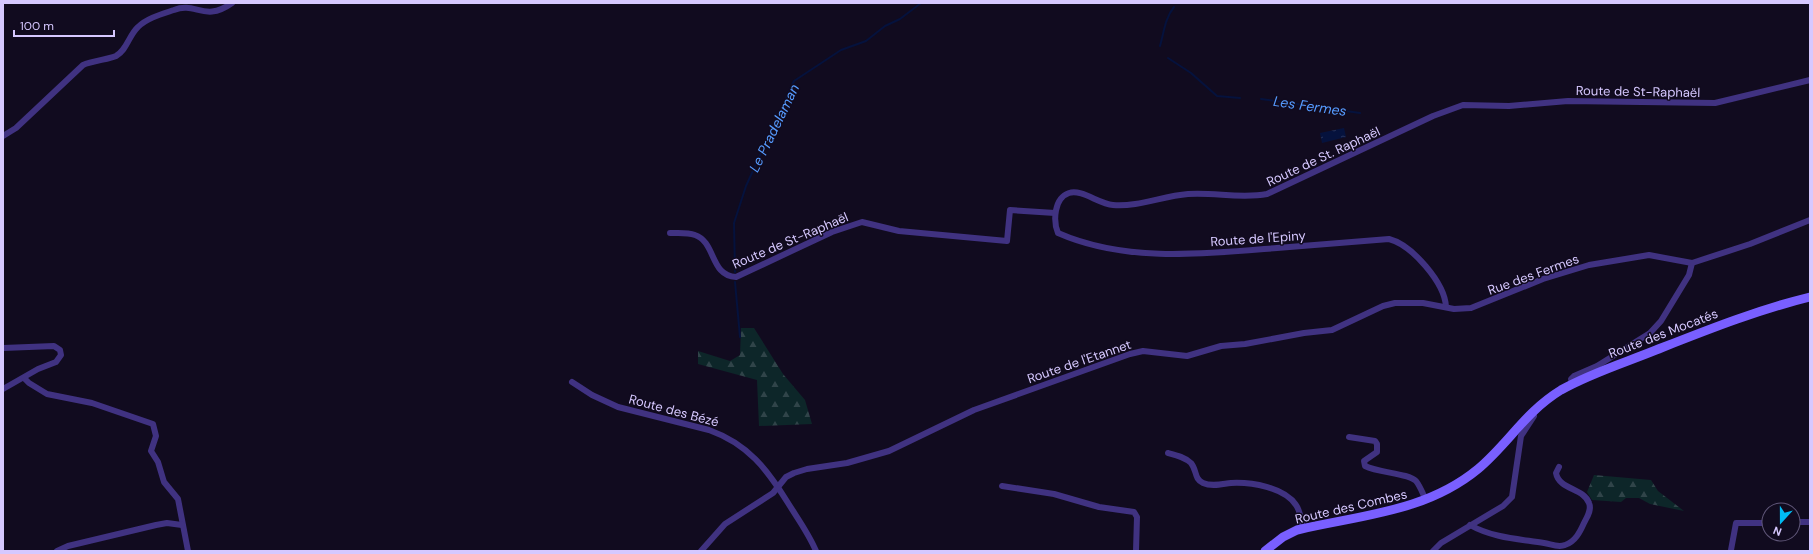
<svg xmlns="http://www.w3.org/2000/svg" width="1813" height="554" viewBox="0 0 1813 554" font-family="'DM Sans',sans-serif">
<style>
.forest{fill:url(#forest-firs)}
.water{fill:url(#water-ripples)}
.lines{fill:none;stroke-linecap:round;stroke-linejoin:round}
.stream{stroke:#05123d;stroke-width:2}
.street{stroke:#403281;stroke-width:6}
.secondary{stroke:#795fff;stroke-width:9}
.labels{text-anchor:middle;stroke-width:3;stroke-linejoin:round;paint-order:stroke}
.street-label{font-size:13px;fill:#d6c8ff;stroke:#110b1f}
.water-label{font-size:14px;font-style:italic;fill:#569bff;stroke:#110b1f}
</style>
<defs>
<pattern id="forest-firs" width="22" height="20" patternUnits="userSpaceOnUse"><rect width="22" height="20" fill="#0d2629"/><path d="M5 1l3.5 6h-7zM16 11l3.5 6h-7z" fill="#304449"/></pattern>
<pattern id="water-ripples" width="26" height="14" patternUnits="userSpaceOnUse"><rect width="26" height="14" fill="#05123d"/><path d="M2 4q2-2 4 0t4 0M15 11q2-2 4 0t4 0" fill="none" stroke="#29335a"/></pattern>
</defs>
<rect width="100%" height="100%" fill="#110b1f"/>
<g class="forest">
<polygon points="741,328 754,328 783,374 805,400 812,424 759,426 757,380 698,364 698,351 730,361 740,355"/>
<polygon points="1594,475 1651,480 1658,491 1684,511 1650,504 1639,498 1626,498 1621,502 1592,500 1587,492"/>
</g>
<polygon class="water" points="1344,128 1346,137 1322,143 1320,133"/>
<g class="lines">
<g class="stream">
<path d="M1160 46C1164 32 1165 18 1174 7"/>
<polyline points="1168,58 1191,73 1217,96 1240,98"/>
<polyline points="1261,99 1360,113"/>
<polyline points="735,272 734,223 746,186 794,81 841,50 866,41 885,26 900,19 921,3"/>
<polyline points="735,282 740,337"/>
</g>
<g class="street">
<path d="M3 136 16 128 83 65C92 61 110 59 116 56 127 50 129 35 138 27 147 18 162 14 174 10 196 1 204 23 232 3"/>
<path d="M670 233C678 233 687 232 695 235 716 242 710 276 736 277L832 232 862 222 899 231 1007 241 1010 210 1055 213"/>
<path d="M1446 307C1445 283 1412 245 1389 239 1352 242 1315 245 1277 248 1205 254 1126 263 1058 233 1053 221 1054 198 1069 193 1082 189 1099 204 1113 205 1139 207 1162 196 1188 194 1214 192 1241 199 1267 194L1433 116 1463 105 1509 106 1568 101 1715 103 1810 80"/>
<polyline points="3,348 54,346 60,350 61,355 56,362 38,369 3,389"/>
<polyline points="24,378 29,383 47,394 92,403 153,424 156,436 151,451 158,462 164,482 178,499 188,551"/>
<path d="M572 382 592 395 618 407 709 430C748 444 767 469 788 503 798 519 809 534 816 551"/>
<polyline points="1572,384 1571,379 1574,376 1597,366 1650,333 1661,321 1689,275 1692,263"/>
<path d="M1349 437 1375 441 1377 444V452L1364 461 1365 466C1379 473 1408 473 1416 481 1420 486 1423 494 1426 500"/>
<path d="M1168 453C1176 455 1185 457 1191 463 1197 470 1194 479 1203 483 1212 487 1222 484 1231 483 1251 482 1284 487 1296 505 1301 512 1301 521 1303 529"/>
<polyline points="1002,486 1054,494 1099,507 1134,512 1137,517 1136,551"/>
<polyline points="1793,522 1810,522"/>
<path d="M1470 525C1493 538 1519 539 1544 543 1551 544 1558 548 1565 545 1575 542 1580 532 1584 523 1587 517 1592 510 1589 503 1584 488 1559 490 1556 473L1559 467"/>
<polyline points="1731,550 1736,523 1769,523"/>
<polyline points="57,551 68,546 156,525 167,523 182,525"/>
<polyline points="701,551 725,524 773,493 786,477 794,473 807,469 847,463 889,451 974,410 1130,354 1143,351 1187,356 1221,346 1245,344 1304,333 1332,330 1383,306 1395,303 1423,303 1454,309 1471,308 1543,279 1589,265 1649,255 1692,263 1750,244 1810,220"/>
<polyline points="1433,551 1441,543 1503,506 1512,497 1521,436 1534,416"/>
</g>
<path class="secondary" d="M1265 551 1283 537 1297 530C1361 515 1426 512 1478 469 1509 443 1525 412 1561 390 1591 373 1624 363 1656 350 1707 330 1757 310 1810 297"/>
</g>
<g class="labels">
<g class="street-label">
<text transform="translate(1638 91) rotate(1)" y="5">Route de St-Raphaël</text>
<text transform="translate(1323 156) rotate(-25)" y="5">Route de St. Raphaël</text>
<text transform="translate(1258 238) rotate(-4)" y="5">Route de l'Epiny</text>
<text transform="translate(790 240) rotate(-23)" y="5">Route de St-Raphaël</text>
<text transform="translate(1533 274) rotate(-20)" y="5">Rue des Fermes</text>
<text transform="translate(1663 333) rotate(-21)" y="5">Route des Mocatés</text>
<text transform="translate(1079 361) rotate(-19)" y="5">Route de l'Etannet</text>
<text transform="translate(674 410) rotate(15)" y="5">Route des Bézé</text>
<text transform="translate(1351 506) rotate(-13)" y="5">Route des Combes</text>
</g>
<g class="water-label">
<text transform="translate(1310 106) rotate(8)" y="5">Les Fermes</text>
<text transform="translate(774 128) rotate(-64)" y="5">Le Pradelaman</text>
</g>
</g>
<rect width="1813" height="554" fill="none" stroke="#d6c8ff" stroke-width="8"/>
<g transform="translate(1781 522) rotate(201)"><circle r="19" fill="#110b1f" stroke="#605779"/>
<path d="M0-3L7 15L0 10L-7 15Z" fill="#00bbf3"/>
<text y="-6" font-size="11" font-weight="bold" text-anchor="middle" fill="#d6c8ff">N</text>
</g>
<path d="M14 30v6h100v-6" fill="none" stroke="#d6c8ff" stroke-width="2"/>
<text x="20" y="30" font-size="12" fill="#d6c8ff" stroke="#110b1f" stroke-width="3" paint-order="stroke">100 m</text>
</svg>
